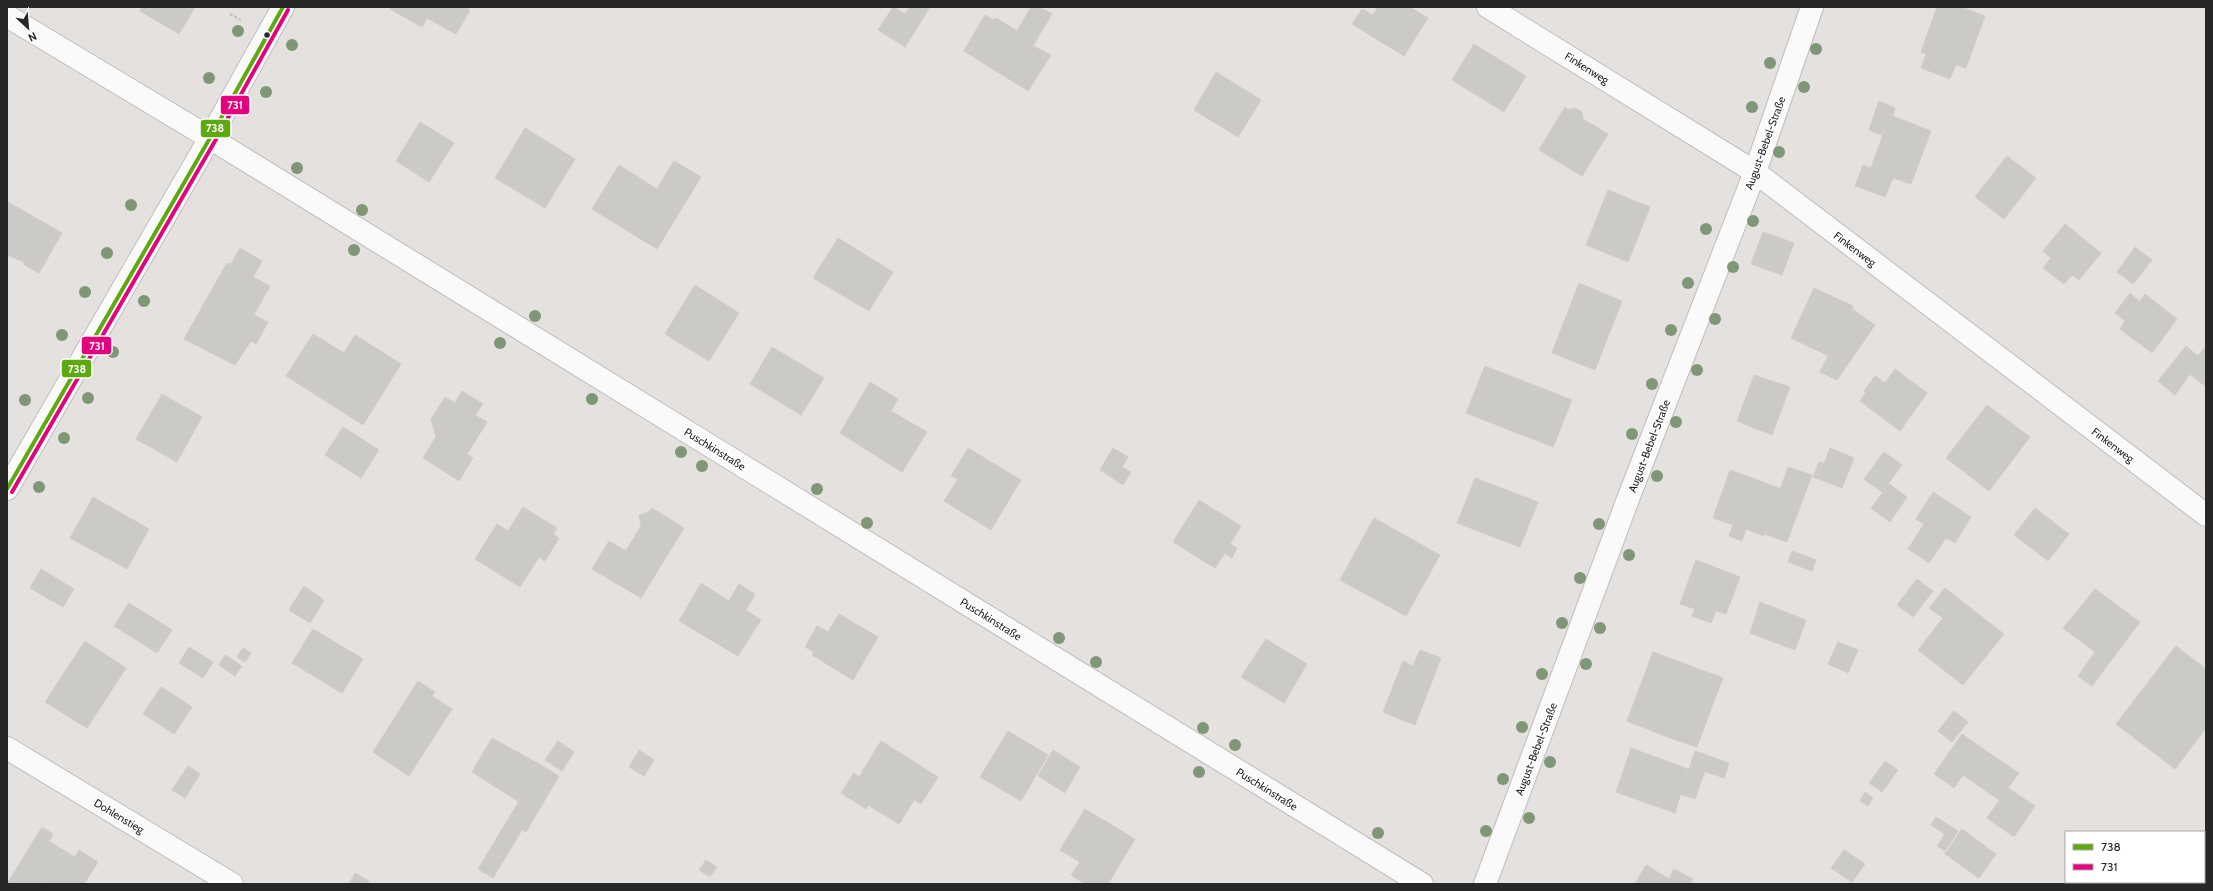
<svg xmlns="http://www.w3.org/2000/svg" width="2213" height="891" viewBox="0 0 2213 891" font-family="Cabin,sans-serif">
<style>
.building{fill:#cccac7;stroke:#cfcdca}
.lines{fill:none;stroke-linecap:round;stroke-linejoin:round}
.minor-casing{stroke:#bebdbf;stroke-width:24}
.path{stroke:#c2c1c1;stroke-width:2.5;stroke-dasharray:3 2;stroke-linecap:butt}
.minor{stroke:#fbfafa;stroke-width:22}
.bus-1-casing{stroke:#fff;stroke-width:7}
.bus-2-casing{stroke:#fff;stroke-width:7}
.bus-1{stroke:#5ca910;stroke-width:4}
.bus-2{stroke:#e5007d;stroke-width:4}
.tree{fill:#7f9776}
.bus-dot{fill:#272727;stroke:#fff;stroke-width:1.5}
.labels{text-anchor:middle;stroke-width:3;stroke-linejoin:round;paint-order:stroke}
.street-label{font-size:11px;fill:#272727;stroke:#fff}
.line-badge{stroke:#fff;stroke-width:1.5}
.badge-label{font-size:11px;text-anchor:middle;font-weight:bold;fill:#fff}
</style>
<rect width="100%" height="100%" fill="#e4e1de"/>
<g class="building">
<polygon points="142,7 195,7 179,34 140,11"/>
<polygon points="391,7 465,7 470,10 456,34 427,18 422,27 390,9"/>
<polygon points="893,7 905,14 910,7 930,7 905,47 878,30"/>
<polygon points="1031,7 1039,7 1052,14 1012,81 964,51 985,15 994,20 996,18 1017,31"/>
<polygon points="1378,7 1410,7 1428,18 1404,56 1352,24 1362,9 1373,15"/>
<polygon points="1937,7 1961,7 1985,16 1966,68 1956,65 1950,79 1921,68 1926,54 1921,52"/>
<polygon points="1474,44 1526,76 1504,112 1452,80"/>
<polygon points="1033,46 1051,55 1028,91 1012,81"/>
<polygon points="1216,72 1261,100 1238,137 1194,110"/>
<polygon points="1879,101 1895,108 1893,116 1890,115 1882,135 1869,130"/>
<polygon points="1565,107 1568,110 1575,108 1582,112 1583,119 1608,134 1582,176 1539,150"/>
<polygon points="1890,115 1931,131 1911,184 1893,178 1885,197 1855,186 1863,165 1871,168"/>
<polygon points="420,122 454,143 429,182 396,161"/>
<polygon points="525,128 575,159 545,208 495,178"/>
<polygon points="2007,156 2036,178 2004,219 1975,197"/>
<polygon points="674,161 701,177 657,249 592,209 619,165 657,189"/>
<polygon points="1608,190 1650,207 1628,262 1586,245"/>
<polygon points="8,202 62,233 39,273 24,265 24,262 7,255"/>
<polygon points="2065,224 2101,253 2079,280 2072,275 2064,284 2043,268 2051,258 2043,251"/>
<polygon points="1763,232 1794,243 1782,275 1751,264"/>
<polygon points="838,238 893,272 869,311 813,278"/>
<polygon points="2135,247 2152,260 2133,284 2117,272"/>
<polygon points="240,248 262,261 253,277 270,286 254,315 268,322 256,344 251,341 235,365 184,339 227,263 231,264"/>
<polygon points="1579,283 1622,301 1595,370 1552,353"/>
<polygon points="695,285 739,313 709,361 665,334"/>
<polygon points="1814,288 1853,306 1829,356 1791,338"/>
<polygon points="2130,293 2140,302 2145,294 2177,319 2152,353 2120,329 2125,321 2115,313"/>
<polygon points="1852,309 1875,325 1837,380 1820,372"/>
<polygon points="313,334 344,353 355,335 401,364 363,425 286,376"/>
<polygon points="2186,346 2198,356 2186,371 2190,374 2175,395 2158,381"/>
<polygon points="2206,346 2206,387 2186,371"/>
<polygon points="772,347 824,378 801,415 750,384"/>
<polygon points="1485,366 1572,400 1553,447 1466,413"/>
<polygon points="1895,369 1927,393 1900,431 1860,401 1866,392 1864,391 1875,376 1885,383"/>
<polygon points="1754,375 1790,387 1772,435 1737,421"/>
<polygon points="870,382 898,399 891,411 927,432 902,472 840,433"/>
<polygon points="462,391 483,404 475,415 487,422 467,454 473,458 459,481 423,458 436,437 431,419 445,397 455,403"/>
<polygon points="162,394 202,417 177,462 136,439"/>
<polygon points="1987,405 2030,437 1989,491 1946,458"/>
<polygon points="343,427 379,450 361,478 325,455"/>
<polygon points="968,448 1021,480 991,530 944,501 958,479 951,476"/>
<polygon points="1113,448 1128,457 1122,467 1131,472 1123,485 1100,470"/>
<polygon points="1830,448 1854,458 1848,473 1824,464"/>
<polygon points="1884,452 1902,465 1882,492 1864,479"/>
<polygon points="1819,462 1848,473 1842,488 1813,477"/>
<polygon points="1788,467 1812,475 1787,542 1765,534"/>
<polygon points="1730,470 1782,489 1764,536 1746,529 1742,541 1729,536 1733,525 1713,518"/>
<polygon points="1475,478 1538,502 1520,547 1457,523"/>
<polygon points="1889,484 1907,497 1890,522 1871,508"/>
<polygon points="1933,492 1971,517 1955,543 1946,538 1929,563 1908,549 1924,524 1916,519"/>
<polygon points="93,497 149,529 127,569 70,538"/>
<polygon points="1199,500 1241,526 1230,544 1237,548 1232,558 1225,553 1215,568 1173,542"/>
<polygon points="523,507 557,528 553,534 559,538 545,561 539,557 520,587 475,559 497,524 508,531"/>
<polygon points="652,508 684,528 641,598 592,569 609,541 626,551 641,526 639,515 649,512"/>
<polygon points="2035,508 2069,534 2048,561 2014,535"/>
<polygon points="1374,518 1440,555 1406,616 1340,580"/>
<polygon points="1792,551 1816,560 1812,571 1788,562"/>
<polygon points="1696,560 1740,577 1726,614 1716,611 1711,623 1692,616 1695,609 1680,604"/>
<polygon points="41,569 74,589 63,607 30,588"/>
<polygon points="1917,579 1933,591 1913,617 1897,605"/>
<polygon points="701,583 729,601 739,584 755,594 746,610 761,620 738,656 679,621"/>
<polygon points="304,586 324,600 310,623 289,610"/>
<polygon points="1945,588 2004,634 1963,685 1918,650 1943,618 1929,608"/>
<polygon points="2095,589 2140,622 2092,686 2078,676 2095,652 2063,628"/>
<polygon points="1760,602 1806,620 1795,650 1750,633"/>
<polygon points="129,603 172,630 157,653 114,626"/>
<polygon points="839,614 878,637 853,680 812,655 814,652 805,647 817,626 828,632"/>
<polygon points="313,629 363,659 342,693 292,663"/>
<polygon points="1266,639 1307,664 1284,703 1241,677"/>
<polygon points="85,641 126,668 87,728 45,702"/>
<polygon points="1838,642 1858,650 1848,673 1828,664"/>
<polygon points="2176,646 2206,669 2206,728 2175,769 2116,724"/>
<polygon points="189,647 213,662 203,678 179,663"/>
<polygon points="243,648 251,653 245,662 237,657"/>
<polygon points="1420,650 1441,658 1415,725 1383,712 1403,661 1413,666"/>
<polygon points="1653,652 1723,678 1717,693 1690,683 1670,738 1627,721"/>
<polygon points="225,655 242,666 235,676 219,665"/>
<polygon points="418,681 435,692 432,696 452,709 409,776 373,752"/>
<polygon points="1690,683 1717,693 1697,747 1670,738"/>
<polygon points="161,687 192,707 174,734 143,714"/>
<polygon points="1954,711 1968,722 1952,742 1938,731"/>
<polygon points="1008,731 1048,755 1021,801 980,777"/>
<polygon points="1962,734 1982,748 1954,788 1934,774"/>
<polygon points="492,738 541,765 519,802 472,772"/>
<polygon points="558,741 574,752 562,771 545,760"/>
<polygon points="881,741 938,777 921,804 914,800 899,824 868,805 866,809 841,793 854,773 859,777"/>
<polygon points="1631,748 1688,769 1675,813 1616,792"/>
<polygon points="1982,748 2019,773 1999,800 1963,775"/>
<polygon points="639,750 654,760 644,776 629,767"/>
<polygon points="1053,750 1080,767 1065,793 1038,776"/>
<polygon points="1695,751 1729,763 1724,778 1690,766"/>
<polygon points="1885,761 1898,770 1882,792 1869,783"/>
<polygon points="541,765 559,776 526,832 507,821"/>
<polygon points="188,766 200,774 185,798 172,790"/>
<polygon points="1690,766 1705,771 1695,799 1680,794"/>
<polygon points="2008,788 2035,806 2014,837 1987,818"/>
<polygon points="1865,792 1873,798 1868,806 1860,801"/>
<polygon points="1085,809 1135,839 1108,884 1085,884 1071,875 1080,862 1060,850"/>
<polygon points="1936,817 1958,831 1945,851 1937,846 1945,834 1931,825"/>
<polygon points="507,821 522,830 493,878 478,869"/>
<polygon points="42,827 53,834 49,841 65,851 45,884 7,884"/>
<polygon points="1962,829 1996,854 1979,878 1945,854"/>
<polygon points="79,850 98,862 84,884 45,884 65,851 75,857"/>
<polygon points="1844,850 1865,864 1852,882 1831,868"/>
<polygon points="706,860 717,867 710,877 699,870"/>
<polygon points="1646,865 1669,879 1674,869 1693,879 1690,884 1635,884"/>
<polygon points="355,873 369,881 367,884 349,884"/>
</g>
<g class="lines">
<g class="minor-casing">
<g id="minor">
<polyline points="1488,7 1755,172 2206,515"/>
<polyline points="7,16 210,138 1422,884"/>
<polyline points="7,489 210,138 283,7"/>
<polyline points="7,748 232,884"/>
<polyline points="1485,884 1628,499 1755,172 1812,7"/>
</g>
</g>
<polyline class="path" points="230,14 241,20"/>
<use href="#minor" class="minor"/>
<g class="bus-1-casing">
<polyline id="bus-1" points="7,489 210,138 283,7"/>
</g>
<g class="bus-2-casing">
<polyline id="bus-2" points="12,492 215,141 288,10"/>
</g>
<use href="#bus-1" class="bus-1"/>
<use href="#bus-2" class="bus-2"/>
</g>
<g class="tree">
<circle cx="238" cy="31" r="6"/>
<circle cx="292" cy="45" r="6"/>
<circle cx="1816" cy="49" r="6"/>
<circle cx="1770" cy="63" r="6"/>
<circle cx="209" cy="78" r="6"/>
<circle cx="1804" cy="87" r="6"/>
<circle cx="266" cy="92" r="6"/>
<circle cx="1752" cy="107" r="6"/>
<circle cx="1779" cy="152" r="6"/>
<circle cx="297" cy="168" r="6"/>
<circle cx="131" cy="205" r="6"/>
<circle cx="362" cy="210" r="6"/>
<circle cx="1753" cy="221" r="6"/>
<circle cx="1706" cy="229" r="6"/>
<circle cx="354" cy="250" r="6"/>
<circle cx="107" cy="253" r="6"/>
<circle cx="1733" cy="267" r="6"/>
<circle cx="1688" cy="283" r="6"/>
<circle cx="85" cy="292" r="6"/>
<circle cx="144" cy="301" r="6"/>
<circle cx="535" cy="316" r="6"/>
<circle cx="1715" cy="319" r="6"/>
<circle cx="1671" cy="330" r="6"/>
<circle cx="62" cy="335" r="6"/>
<circle cx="500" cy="343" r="6"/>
<circle cx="113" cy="352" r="6"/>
<circle cx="1697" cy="370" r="6"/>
<circle cx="1652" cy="384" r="6"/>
<circle cx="88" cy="398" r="6"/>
<circle cx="592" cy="399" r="6"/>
<circle cx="25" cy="400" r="6"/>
<circle cx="1676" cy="422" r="6"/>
<circle cx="1632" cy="434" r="6"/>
<circle cx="64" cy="438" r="6"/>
<circle cx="681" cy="452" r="6"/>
<circle cx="702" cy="466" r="6"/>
<circle cx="1657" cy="476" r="6"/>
<circle cx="39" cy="487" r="6"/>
<circle cx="817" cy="489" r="6"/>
<circle cx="867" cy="523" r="6"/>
<circle cx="1599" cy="524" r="6"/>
<circle cx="1629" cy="555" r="6"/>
<circle cx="1580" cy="578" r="6"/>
<circle cx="1562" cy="623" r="6"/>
<circle cx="1600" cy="628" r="6"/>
<circle cx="1059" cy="638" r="6"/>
<circle cx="1096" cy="662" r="6"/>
<circle cx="1586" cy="664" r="6"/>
<circle cx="1542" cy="674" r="6"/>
<circle cx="1522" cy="727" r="6"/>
<circle cx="1203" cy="728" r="6"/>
<circle cx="1235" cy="745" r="6"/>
<circle cx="1550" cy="762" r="6"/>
<circle cx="1199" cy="772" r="6"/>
<circle cx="1503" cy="779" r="6"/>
<circle cx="1529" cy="818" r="6"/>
<circle cx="1486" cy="831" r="6"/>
<circle cx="1378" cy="833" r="6"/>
</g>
<circle class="bus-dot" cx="267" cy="35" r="3.5"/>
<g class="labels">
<g class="street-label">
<text transform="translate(1587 68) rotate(32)" y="4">Finkenweg</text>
<text transform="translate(1765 143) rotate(-70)" y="4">August-Bebel-Straße</text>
<text transform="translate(1855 249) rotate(37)" y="4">Finkenweg</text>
<text transform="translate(2113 445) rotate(37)" y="4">Finkenweg</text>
<text transform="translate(1649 446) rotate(-69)" y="4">August-Bebel-Straße</text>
<text transform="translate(715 449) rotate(32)" y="4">Puschkinstraße</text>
<text transform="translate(991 619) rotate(32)" y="4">Puschkinstraße</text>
<text transform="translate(1536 749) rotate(-69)" y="4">August-Bebel-Straße</text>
<text transform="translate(1267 789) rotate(32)" y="4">Puschkinstraße</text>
<text transform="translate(119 816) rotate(31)" y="4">Dohlenstieg</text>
</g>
</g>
<g class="line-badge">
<rect x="220" y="95" width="30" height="20" rx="4" fill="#e5007d"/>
<rect x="200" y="119" width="31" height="19" rx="4" fill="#5ca910"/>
<rect x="81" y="336" width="31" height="19" rx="4" fill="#e5007d"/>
<rect x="61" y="359" width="31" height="19" rx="4" fill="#5ca910"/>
</g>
<g class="badge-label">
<text x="235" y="109">731</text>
<text x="215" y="132">738</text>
<text x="97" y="350">731</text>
<text x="77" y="373">738</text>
</g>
<rect width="2213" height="891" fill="none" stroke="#272727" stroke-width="16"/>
<rect x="2065" y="831" width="140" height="52" fill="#ffffff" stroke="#a9a9a9"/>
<rect x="2073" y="844" width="20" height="6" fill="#5ca910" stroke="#a9a9a9"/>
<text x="2101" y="851" font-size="12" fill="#272727">738</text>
<rect x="2073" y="864" width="20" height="6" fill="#e5007d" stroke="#a9a9a9"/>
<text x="2101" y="871" font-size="12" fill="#272727">731</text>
<g transform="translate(28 28) rotate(154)" stroke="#ffffff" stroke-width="3" paint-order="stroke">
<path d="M0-3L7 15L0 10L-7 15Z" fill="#272727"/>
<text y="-6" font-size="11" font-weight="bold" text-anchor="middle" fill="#272727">N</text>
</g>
</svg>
